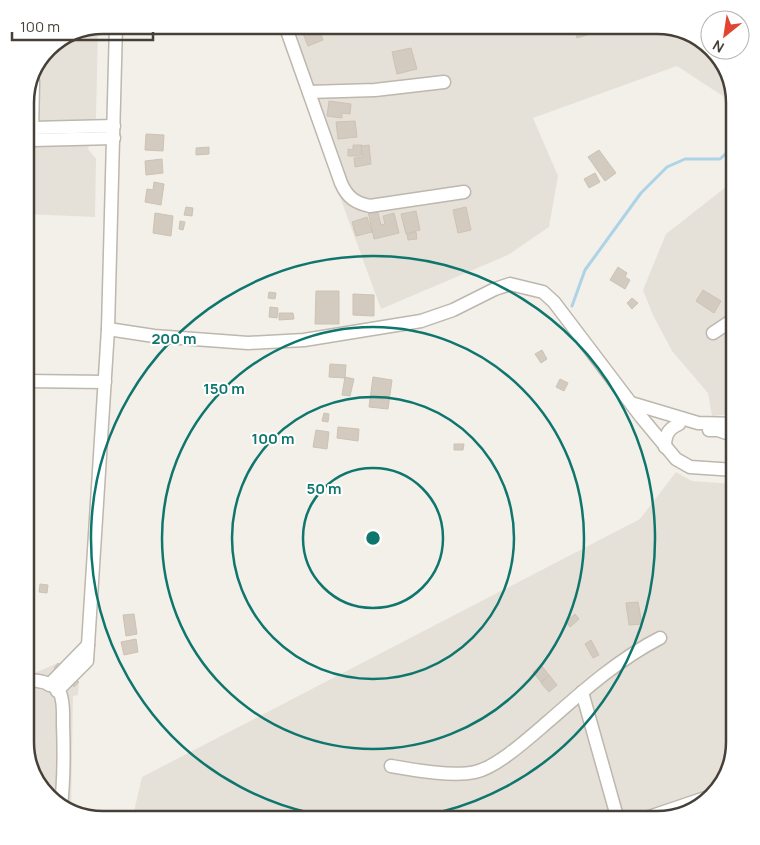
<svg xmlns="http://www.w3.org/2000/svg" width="760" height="845" viewBox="0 0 760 845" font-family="Manrope,sans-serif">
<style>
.residential{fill:#e6e1d8}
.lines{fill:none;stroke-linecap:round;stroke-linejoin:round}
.stream{stroke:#add3e8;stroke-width:3}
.building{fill:#d3cbc0;stroke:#cdc2b4}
.minor-casing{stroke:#bdb7ad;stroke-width:15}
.minor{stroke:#fff;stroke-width:12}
.ring{fill:none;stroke:#0f766e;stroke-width:2.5}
.rim{fill:none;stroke:#464038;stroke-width:2.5}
.centre{fill:#0f766e;stroke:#fff;stroke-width:2.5}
.ring-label{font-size:15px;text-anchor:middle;font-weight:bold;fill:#0f766e;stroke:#fff;stroke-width:4;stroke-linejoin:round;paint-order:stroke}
</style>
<rect width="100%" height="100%" fill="#f3f0e9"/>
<g class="residential">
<polygon points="277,25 662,25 692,33 710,48 710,50 719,55 735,104 677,66 533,118 558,176 549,227 508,255 381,309"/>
<polygon points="98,27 96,118 92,121 91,139 88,149 96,159 95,217 25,214 25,98 51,45"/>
<polygon points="735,180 735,414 712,416 708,393 672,351 653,315 643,290 666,234"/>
<polygon points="676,472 692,481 735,484 735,742 727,777 705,804 657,820 132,820 142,777 640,519"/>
<polygon points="58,663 79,682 78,695 73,696 71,813 41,790 25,742 25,669 32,674"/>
</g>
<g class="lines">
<polyline class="stream" points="572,306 585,270 641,193 667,167 685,159 720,159 735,145"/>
</g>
<g class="building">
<polygon points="320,25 318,26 323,40 308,46 300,26"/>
<polygon points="573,25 594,25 596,32 577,38"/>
<polygon points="411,48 417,69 397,74 392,52"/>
<polygon points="329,101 351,104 350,114 342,113 342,118 327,116"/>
<polygon points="355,121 357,137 338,139 336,122"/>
<polygon points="146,134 164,135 163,151 145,150"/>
<polygon points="353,145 362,145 361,156 348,156 348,149 353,150"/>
<polygon points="369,145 371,164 355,167 354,158 363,157 361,146"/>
<polygon points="209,147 209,154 196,155 196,148"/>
<polygon points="599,150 616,173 605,181 588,157"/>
<polygon points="162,159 163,173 146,175 145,161"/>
<polygon points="595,173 600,182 589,188 584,179"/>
<polygon points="154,182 164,184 161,205 145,202 147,189 153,190"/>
<polygon points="186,207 193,208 192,216 184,215"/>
<polygon points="466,207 471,230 458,233 453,210"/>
<polygon points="377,209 381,225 385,224 383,216 394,213 399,233 374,239 368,211"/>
<polygon points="416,211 420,230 406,234 401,214"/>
<polygon points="155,213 173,216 171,236 153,233"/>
<polygon points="367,217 372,232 356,236 352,222"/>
<polygon points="180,221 185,222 183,230 179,229"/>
<polygon points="416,232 417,239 408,240 407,234"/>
<polygon points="618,267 627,273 625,277 630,280 625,289 610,280"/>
<polygon points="703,290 721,301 714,313 696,301"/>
<polygon points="316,291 339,291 339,324 315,324"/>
<polygon points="269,292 276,293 275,299 268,298"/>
<polygon points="353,294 374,295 374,316 353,315"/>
<polygon points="632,298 638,303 632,309 627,303"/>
<polygon points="270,307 278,308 277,318 269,317"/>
<polygon points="279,313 293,313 294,319 279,320"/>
<polygon points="542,350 547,359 541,363 535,354"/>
<polygon points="330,364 346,365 345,378 329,377"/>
<polygon points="345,377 354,379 350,396 342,395"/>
<polygon points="373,377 392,380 388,409 369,407"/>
<polygon points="560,379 568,383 564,391 556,387"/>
<polygon points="324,413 329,414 328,422 322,421"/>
<polygon points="338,427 359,429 358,441 337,438"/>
<polygon points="316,430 329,432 327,449 313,447"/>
<polygon points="454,444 464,444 463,450 454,450"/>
<polygon points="40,584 48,585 47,593 39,592"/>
<polygon points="638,602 642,624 629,625 626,603"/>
<polygon points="134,614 137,634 126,636 123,615"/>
<polygon points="575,614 579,619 570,627 566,622"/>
<polygon points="136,639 138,652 124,655 121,642"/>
<polygon points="591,640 599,655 593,658 585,644"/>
<polygon points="58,663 79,682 74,687 54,668"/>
<polygon points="541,665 549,675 541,682 533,672"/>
<polygon points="549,675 557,685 549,692 541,683"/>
<polygon points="525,811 526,820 513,820 511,813"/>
<polygon points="466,813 467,820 459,820 458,815"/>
</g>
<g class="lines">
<g class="minor-casing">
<g id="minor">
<path d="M285 25 341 183C347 197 355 203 370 206L464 192"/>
<polyline points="309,92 375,90 444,82"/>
<polyline points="32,128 114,126"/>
<polyline points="32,135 33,81"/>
<polyline points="25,142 32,140 114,138"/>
<polyline points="108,329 154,336 248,343 304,340 421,321 453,310 495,289 510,284 543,292 554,302 642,418 676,459 690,467 735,470"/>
<polyline points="713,333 731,321 735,317"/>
<polyline points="25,381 105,382"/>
<polyline points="631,403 698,423 735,424"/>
<polyline points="709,430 718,430 735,436"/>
<path d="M665 447C665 435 668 429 679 424"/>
<path d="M25 680C36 680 54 682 60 693 64 702 63 715 63 724 64 751 64 779 61 806"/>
<polyline points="49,685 88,645"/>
<polyline points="57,691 87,661 108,329 116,25"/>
<polyline points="582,692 618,820"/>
<path d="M391 766C414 770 453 777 475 772 498 767 531 736 550 720 584 690 619 659 660 638"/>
<polyline points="640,820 711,796"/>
</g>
</g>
<use href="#minor" class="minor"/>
</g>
<g class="ring">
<circle cx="373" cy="538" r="70"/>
<circle cx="373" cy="538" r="141"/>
<circle cx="373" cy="538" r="211"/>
<path d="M371 820A282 282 0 1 1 375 820"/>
</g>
<path d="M0 0H760V845H0ZM103 34H657A69 69 0 0 1 726 103V742A69 69 0 0 1 657 811H103A69 69 0 0 1 34 742V103A69 69 0 0 1 103 34Z" fill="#fff" fill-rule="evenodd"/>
<path class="rim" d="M103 34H657A69 69 0 0 1 726 103V742A69 69 0 0 1 657 811H103A69 69 0 0 1 34 742V103A69 69 0 0 1 103 34Z"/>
<circle cx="373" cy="538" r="8" class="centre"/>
<g class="ring-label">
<text x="174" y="344">200 m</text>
<text x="224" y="394">150 m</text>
<text x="273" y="444">100 m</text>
<text x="324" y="494">50 m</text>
</g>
<g transform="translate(725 35) rotate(210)"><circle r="24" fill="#ffffff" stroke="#b5b3af"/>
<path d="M0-4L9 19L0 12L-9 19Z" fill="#e24431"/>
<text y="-8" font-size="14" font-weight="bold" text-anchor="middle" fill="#464038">N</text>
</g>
<path d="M12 32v8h141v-8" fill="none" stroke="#464038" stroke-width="2.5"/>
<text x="20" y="32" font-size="15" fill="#464038" stroke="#ffffff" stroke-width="4" paint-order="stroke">100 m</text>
</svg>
